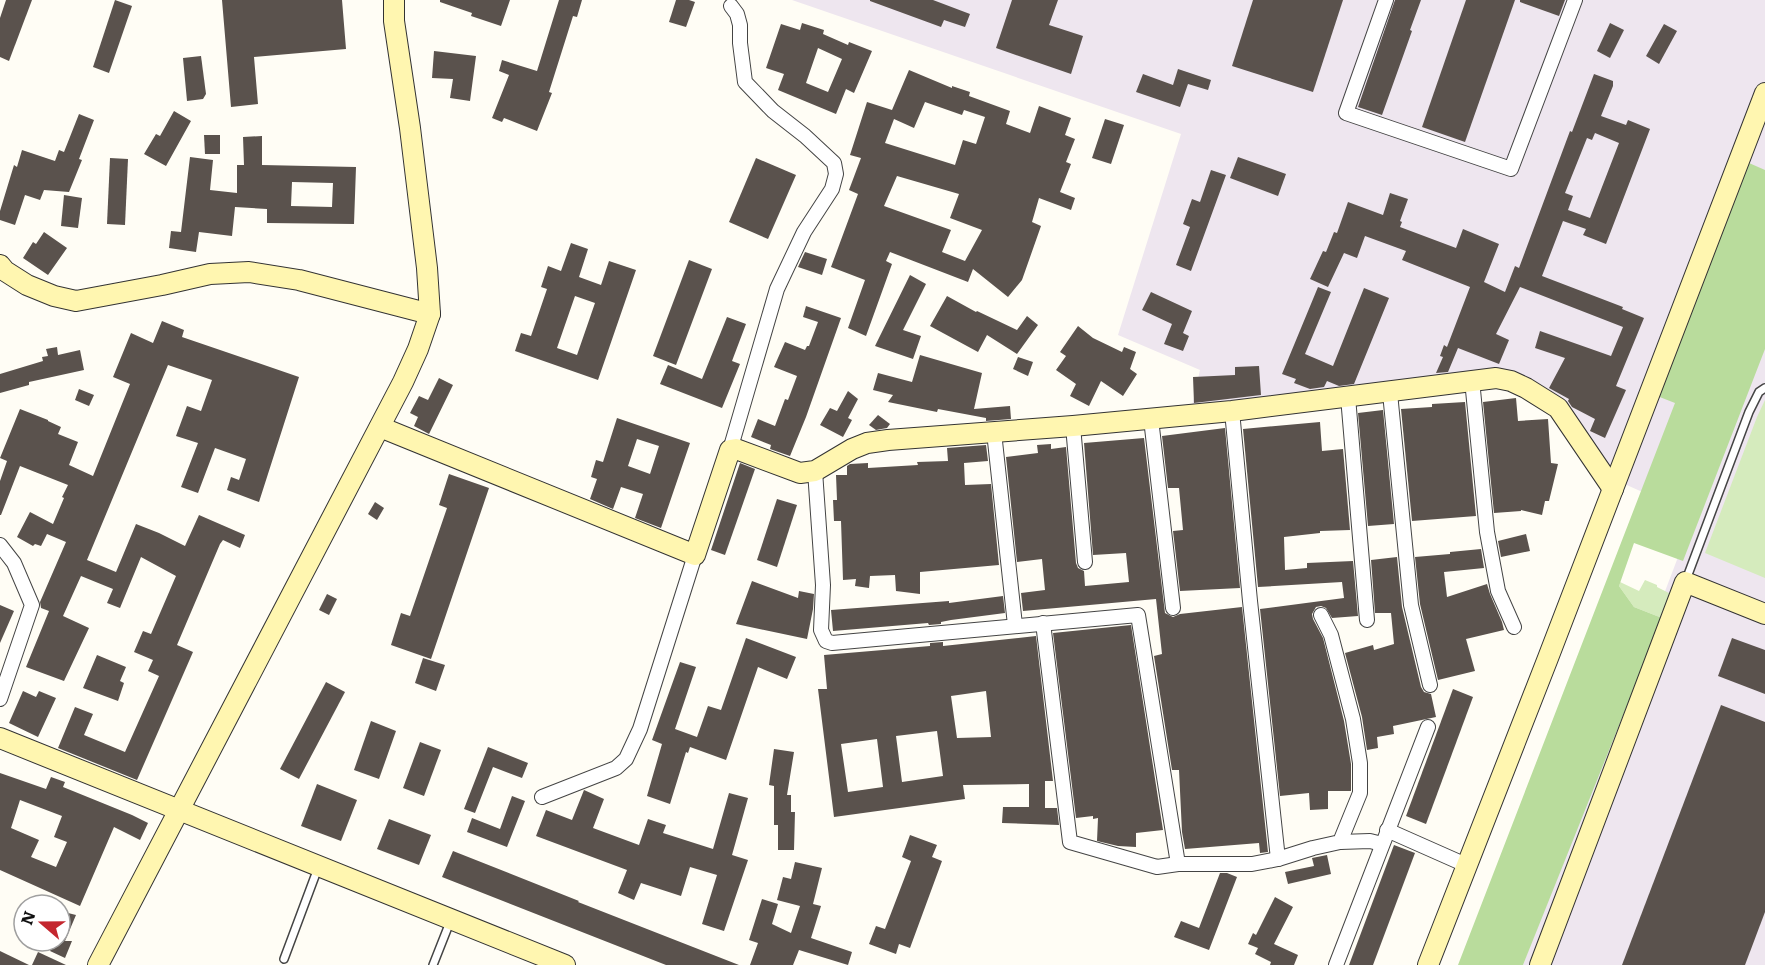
<svg xmlns="http://www.w3.org/2000/svg" width="1765" height="965" viewBox="0 0 1765 965" font-family="Literata,serif">
<style>
.industrial{fill:#eee6ef}
.green{fill:#d5ebbd}
.forest{fill:#b9dc9c}
.building{fill:#5a524d;fill-rule:evenodd}
.lines{fill:none;stroke-linecap:round;stroke-linejoin:round}
.lane-casing{stroke:#444;stroke-width:10}
.street-casing{stroke:#444;stroke-width:16}
.secondary-casing{stroke:#333;stroke-width:22}
.lane{stroke:#fff;stroke-width:7}
.street{stroke:#fff;stroke-width:14}
.secondary{stroke:#fff6b0;stroke-width:20}
</style>
<rect width="100%" height="100%" fill="#fffdf5"/>
<polygon class="industrial" points="792,0 1765,0 1765,965 1523,965 1694,515 1611,478 1517,376 1192,406 1200,370 1118,335 1181,134"/>
<g class="green">
<polygon points="1765,400 1765,578 1705,553 1757,417"/>
<polygon points="1645,580 1657,585 1657,587 1671,594 1662,618 1634,607 1619,586 1620,582 1639,591"/>
</g>
<polygon class="forest" points="1749,163 1765,170 1765,349 1683,561 1634,543 1619,586 1634,607 1662,618 1523,965 1458,965 1675,403 1657,396"/>
<g class="building">
<polygon points="6,0 32,0 9,61 0,57 0,18"/>
<polygon points="115,0 132,6 109,73 93,67"/>
<polygon points="222,0 342,0 346,49 254,57 258,104 231,107"/>
<polygon points="440,0 510,0 501,26 471,16 472,13 440,2"/>
<polygon points="559,0 582,0 577,17 573,16 549,92 552,93 537,131 504,118 502,122 492,118 509,75 499,71 502,60 537,71"/>
<polygon points="676,0 689,0 695,2 686,27 669,22"/>
<polygon points="870,0 933,0 970,14 965,27 944,20 941,27 870,1"/>
<polygon points="1012,0 1058,0 1049,25 1083,36 1071,74 996,48"/>
<polygon points="1253,0 1343,0 1313,92 1232,66"/>
<polygon points="1395,0 1421,0 1410,30 1412,31 1382,115 1358,107"/>
<polygon points="1466,0 1515,0 1465,142 1422,127"/>
<polygon points="1520,0 1565,0 1559,16 1520,2"/>
<path d="M802 23 824 30 823 34 848 45 849 42 872 51 854 93 846 89 836 114 778 90 784 74 766 68 781 24 800 30ZM818 48 842 59 828 92 806 83Z"/>
<polygon points="1610,23 1624,30 1610,58 1597,51"/>
<polygon points="1664,24 1677,31 1659,64 1646,56"/>
<polygon points="434,51 476,56 470,101 450,98 453,79 432,78"/>
<polygon points="201,56 206,94 203,99 187,101 183,58"/>
<polygon points="1178,69 1211,80 1208,90 1188,84 1180,107 1136,92 1143,74 1173,85"/>
<path d="M909 70 952 88V86L970 92 969 96 1010 111 1006 124 1030 133 1039 106 1071 118 1065 135 1075 139 1066 162 1071 164 1060 192 1075 198 1071 210 1039 198 1032 222 1041 226 1022 280 1008 297 973 269 968 282 890 252 886 261 892 264 866 336 848 328 865 280 831 267 858 194 849 190 861 158 850 155 867 102 892 110ZM925 102 962 115 964 110 985 117 976 144 963 140 955 165 885 143 894 119 914 128ZM897 176 959 194 950 218 982 230 965 261 942 252 951 230 884 206Z"/>
<path d="M1594 74 1613 81V86L1601 116 1626 125 1628 120 1650 129 1606 244 1583 235 1586 229 1563 221 1542 276 1623 307 1622 309 1644 318 1616 386 1626 390 1605 438 1590 431 1595 419 1572 407 1568 401 1569 399 1549 388 1565 358 1535 348 1540 331 1611 356 1623 327 1520 287 1496 334 1509 340 1499 364 1458 348 1448 372 1436 373 1443 357 1440 356 1444 345 1447 347 1470 287 1402 260 1406 251 1365 236 1357 258 1344 253 1328 287 1310 279 1323 251 1326 252 1334 232 1337 233 1348 202 1383 215 1390 193 1408 199 1400 221 1402 222 1400 227 1456 248 1463 229 1499 244 1484 282 1505 292 1515 266 1519 268 1570 131 1572 132ZM1595 133 1619 143 1590 218 1568 210 1573 196 1565 193 1587 138 1592 140Z"/>
<polygon points="174,111 191,121 166,166 144,154 156,134 160,136"/>
<polygon points="79,114 94,120 79,159 82,160 69,192 44,190 40,200 25,195 15,225 0,220 0,211 14,165 17,167 22,150 55,161 59,150 64,152"/>
<polygon points="1105,119 1124,125 1111,164 1092,158"/>
<polygon points="204,135 220,135 220,154 205,154"/>
<path d="M262 136V165L356 167 354 224 267 223V209L235 207 232 236 199 232 196 252 169 248 171 231 181 232 190 157 213 160 210 190 237 193V165H244L243 137ZM292 182 333 183 332 207 291 206Z"/>
<polygon points="1238,157 1286,174 1278,196 1230,178"/>
<polygon points="110,158 128,159 125,225 107,224"/>
<polygon points="756,158 796,175 768,239 729,222"/>
<polygon points="1211,170 1226,175 1191,271 1176,265 1190,227 1183,224 1192,199 1200,202"/>
<polygon points="64,195 82,198 78,228 61,226"/>
<polygon points="44,232 67,248 48,275 23,258 33,242 36,244"/>
<path d="M571 243 588 249 579 277 601 285 609 261 636 270 598 380 515 351 521 333 531 336 547 289 541 287 548 266 561 271ZM575 296 595 303 577 355 557 348Z"/>
<polygon points="805,252 827,259 822,275 798,267"/>
<polygon points="689,260 712,269 676,365 653,356"/>
<polygon points="910,275 926,284 903,330 921,336 913,359 875,346"/>
<polygon points="1318,287 1331,292 1305,354 1333,366 1364,288 1389,298 1354,384 1339,386 1327,381 1324,387 1310,389 1294,383 1296,379 1282,374"/>
<polygon points="1151,292 1192,311 1183,333 1189,336 1183,351 1164,344 1172,324 1142,310"/>
<polygon points="947,296 976,312 977,311 1017,330 1027,316 1038,325 1017,354 987,335 978,352 930,326"/>
<polygon points="806,306 841,318 806,417 790,456 770,449 771,445 751,437 758,419 775,426 785,399 788,400 797,376 774,367 785,342 805,350 807,346 809,346 818,322 803,317"/>
<polygon points="727,317 746,324 732,361 740,364 722,408 660,384 668,365 702,379"/>
<polygon points="162,321 184,330 182,337 299,377 259,502 227,490 231,477 239,480 246,459 215,448 198,493 181,487 198,443 176,436 187,406 201,411 212,380 168,365 87,560 116,572 136,524 159,533 185,546 199,515 245,535 240,548 223,540 220,544 177,645 193,652 137,780 58,748 75,707 93,714 84,735 125,752 159,676 148,671 153,660 134,652 143,631 151,634 176,576 141,557 120,608 107,603 113,589 81,576 63,616 89,628 64,681 26,667 49,611 41,608 40,602 66,542 47,534 41,546 35,544 33,546 17,537 30,512 53,524 64,498 62,497 68,485 20,466 1,515 0,515 0,481 7,461 0,458 20,409 48,420 48,421 61,427 58,434 78,442 69,465 93,476 130,384 113,377 131,333 153,343"/>
<polygon points="1078,326 1093,338 1122,352 1124,347 1136,352 1130,369 1137,374 1123,396 1101,381 1089,406 1070,396 1076,384 1056,370 1066,356 1060,352"/>
<polygon points="57,347 58,355 80,350 84,370 29,382 29,385 0,393 0,374 43,361 42,357 48,356 46,349"/>
<polygon points="920,355 982,373 974,409 1010,406 1011,419 986,421 986,418 938,409 937,412 888,402 893,395 873,390 878,373 912,382"/>
<polygon points="1018,357 1033,362 1028,376 1013,369"/>
<polygon points="1259,366 1261,395 1194,403 1193,377 1235,375 1235,367"/>
<polygon points="439,378 453,385 429,434 414,426 418,417 410,413 419,396 428,400"/>
<polygon points="79,389 94,395 89,406 75,400"/>
<polygon points="848,391 858,399 848,418 852,420 843,437 820,425 830,408 837,411"/>
<polygon points="1516,398 1518,421 1548,419 1551,463 1558,464 1549,501 1545,501 1542,515 1521,510 1521,511 1494,513 1483,402"/>
<polygon points="1465,402 1476,516 1412,521 1401,409 1432,407 1432,404"/>
<polygon points="1383,410 1394,524 1368,526 1358,413"/>
<polygon points="878,415 890,424 887,428 876,430 869,425"/>
<path d="M617 418 690 443 661 528 635 518 643 494 621 487 613 509 590 499 597 479 591 477 596 460 603 462ZM637 439 659 446 650 474 628 466Z"/>
<polygon points="1320,422 1322,451 1343,449 1350,530 1320,531 1320,533 1284,537 1285,570 1307,568 1307,563 1353,561 1358,616 1332,618 1326,608 1321,606 1316,607 1312,614 1313,619 1323,638 1344,721 1351,764 1351,791 1328,791 1328,809 1310,810 1309,793 1280,796 1260,609 1344,598 1342,582 1258,587 1243,429"/>
<polygon points="1225,428 1240,588 1180,591 1173,531 1183,530 1179,488 1168,488 1162,436"/>
<polygon points="1144,438 1165,613 1173,617 1180,614 1242,607 1268,852 1260,853 1259,843 1185,849 1182,832 1179,770 1172,770 1154,656 1162,654 1156,599 1023,611 1021,593 1045,590 1042,559 1017,562 1006,457 1038,453 1037,445 1051,444 1051,449 1066,447 1076,563 1078,568 1084,571 1085,586 1129,582 1126,553 1093,555 1084,443"/>
<polygon points="986,445 988,461 964,463 965,485 991,484 999,565 920,572 920,594 896,591 895,575 870,576 869,588 855,586 856,579 843,580 841,521 834,521 833,500 837,500 836,475 847,475 847,466 850,464 868,463 868,468 918,465 917,462 948,461 947,448"/>
<polygon points="740,463 755,469 725,555 711,550"/>
<polygon points="449,474 489,488 431,659 391,645 401,613 410,616 447,508 439,505"/>
<polygon points="777,499 797,505 777,567 757,560"/>
<polygon points="375,502 384,508 377,520 368,514"/>
<polygon points="1526,534 1530,551 1501,557 1498,541"/>
<polygon points="1481,549 1484,568 1444,572 1447,597 1487,584 1490,594 1502,622 1504,630 1466,639 1475,671 1438,680 1420,604 1415,557 1450,554 1450,552"/>
<polygon points="1397,557 1402,607 1421,687 1424,692 1431,694 1436,717 1393,726 1394,734 1377,737 1378,748 1367,750 1362,717 1345,653 1373,645 1374,650 1394,644 1391,613 1375,613 1371,560"/>
<polygon points="752,581 798,598 799,591 814,594 813,609 807,639 736,624"/>
<polygon points="327,594 337,599 329,615 319,610"/>
<polygon points="1003,596 1005,613 951,620 941,622 941,624 929,625 928,623 833,631 831,610 949,601 949,603"/>
<polygon points="0,605 14,611 0,643"/>
<polygon points="1131,625 1163,830 1136,833 1136,847 1118,846 1097,841 1098,818 1093,819 1093,816 1076,818 1053,633"/>
<path d="M1036 636 1053 781H1045V808H1057L1059 825 1002 823 1003 807H1029V784L963 785 965 799 834 817 818 689H827L824 655 930 646V643L943 642V646ZM986 691 991 737 957 738 951 696ZM937 731 943 776 902 782 896 736ZM877 739 883 787 848 792 841 744Z"/>
<polygon points="746,638 796,657 787,679 758,667 726,760 690,747 688,753 686,752 670,804 647,796 662,744 652,740 680,662 696,667 675,729 697,737 708,706 721,710"/>
<polygon points="1732,638 1765,650 1765,694 1718,676"/>
<polygon points="97,655 126,667 120,681 124,683 118,701 83,688"/>
<polygon points="423,658 445,665 436,691 415,683"/>
<polygon points="326,682 345,692 299,779 280,769"/>
<polygon points="1453,689 1473,697 1426,824 1406,816"/>
<polygon points="23,691 36,697 39,691 56,698 38,737 9,723"/>
<polygon points="1721,705 1765,722 1765,912 1745,965 1622,965"/>
<polygon points="371,721 396,731 379,779 354,770"/>
<polygon points="420,742 441,750 424,796 403,788"/>
<polygon points="488,747 528,763 522,778 493,767 475,813 464,809"/>
<polygon points="774,749 794,752 787,795 791,795 791,812 795,812 794,850 778,850 778,825 774,825 774,786 769,785"/>
<path d="M0 773 46 789 51 777 65 782 63 787 132 815 148 823 140 840 114 827 80 906 0 870ZM20 800 62 816 54 837 67 842 56 867 31 857 39 840 11 828Z"/>
<polygon points="317,784 357,800 341,841 301,826"/>
<polygon points="584,790 604,799 593,828 639,845 648,819 666,825 663,833 713,849 729,793 748,798 732,855 748,860 724,931 702,924 717,875 690,867 681,896 641,883 634,900 618,893 627,870 536,836 546,810 572,820"/>
<polygon points="512,796 525,801 507,847 467,832 472,818 500,829"/>
<polygon points="389,819 431,835 419,865 377,849"/>
<polygon points="910,835 937,845 932,857 942,861 910,948 899,944 896,954 869,944 876,926 885,929 911,861 902,857"/>
<polygon points="1394,845 1415,853 1373,965 1349,965"/>
<polygon points="453,851 579,901 578,902 739,965 666,965 442,877"/>
<polygon points="1327,855 1331,874 1288,884 1285,872 1314,866 1312,858"/>
<polygon points="795,862 822,868 813,904 821,906 811,938 852,952 848,965 799,950 793,965 750,965 758,943 749,940 762,899 778,904 772,924 791,933 800,906 777,900 783,877 791,879"/>
<polygon points="1220,873 1227,873 1237,877 1209,950 1174,937 1181,921 1199,928"/>
<polygon points="1275,897 1293,907 1274,944 1298,955 1294,965 1270,965 1271,962 1255,954 1258,948 1248,944 1253,933 1256,935"/>
<polygon points="60,911 76,915 65,941 72,941 65,958 50,951 55,941 60,941"/>
<polygon points="0,951 29,965 0,965"/>
<polygon points="38,952 66,965 32,965"/>
</g>
<g class="lines">
<g class="lane-casing">
<g id="lane">
<polyline points="1686,580 1749,412 1759,392 1765,388"/>
<polyline points="284,959 318,868"/>
<polyline points="433,965 450,922"/>
</g>
</g>
<g class="street-casing">
<g id="street">
<polyline points="1386,0 1346,113 1511,169 1575,0"/>
<polyline points="1472,380 1487,532 1498,591 1514,627"/>
<polyline points="1390,393 1411,605 1430,685"/>
<polyline points="1348,397 1367,620"/>
<polyline points="1232,411 1250,601 1278,859"/>
<polyline points="1151,419 1173,608"/>
<polyline points="1073,426 1085,562"/>
<polyline points="994,432 1015,625"/>
<polyline points="730,450 777,289 804,232 832,189 836,174 834,163 805,136 773,111 745,82 740,43 740,25 737,14 731,6"/>
<polyline points="815,471 823,585 821,630 826,641 832,643 1138,615 1178,864"/>
<polyline points="0,545 14,563 32,605 0,699"/>
<polyline points="1043,623 1070,842 1157,867 1178,864 1252,864 1278,859 1313,848 1340,842 1360,793 1360,763 1353,719 1331,635 1321,615"/>
<polyline points="542,797 616,768 626,759 640,729 695,555"/>
<polyline points="1387,830 1466,865"/>
<polyline points="1340,842 1370,841 1382,844"/>
<polyline points="1336,965 1428,727"/>
</g>
</g>
<g class="secondary-casing">
<g id="secondary">
<polyline points="0,265 5,271 27,285 54,296 76,301 162,285 210,274 249,272 299,280 430,314"/>
<polyline points="380,427 695,555 730,450 736,449 800,473 815,471 852,449 867,443 888,440 1073,426 1232,411 1496,378 1511,381 1526,388 1558,408 1613,489"/>
<polyline points="0,738 565,965"/>
<polyline points="98,965 403,382 418,349 430,314 427,268 410,128 394,21 394,0"/>
<polyline points="1428,965 1548,658 1765,93"/>
<polyline points="1540,965 1685,582 1765,614"/>
</g>
</g>
<use href="#lane" class="lane"/>
<use href="#street" class="street"/>
<use href="#secondary" class="secondary"/>
</g>
<g transform="translate(42 923) rotate(290)"><circle r="28" fill="#ffffff" stroke="#a0a0a0" stroke-width="1.5"/>
<path d="M0-4.5L10 22L0 15L-10 22Z" fill="#c4262e"/>
<text y="-9" font-size="16" font-weight="bold" text-anchor="middle" fill="#111111">N</text>
</g>
</svg>
